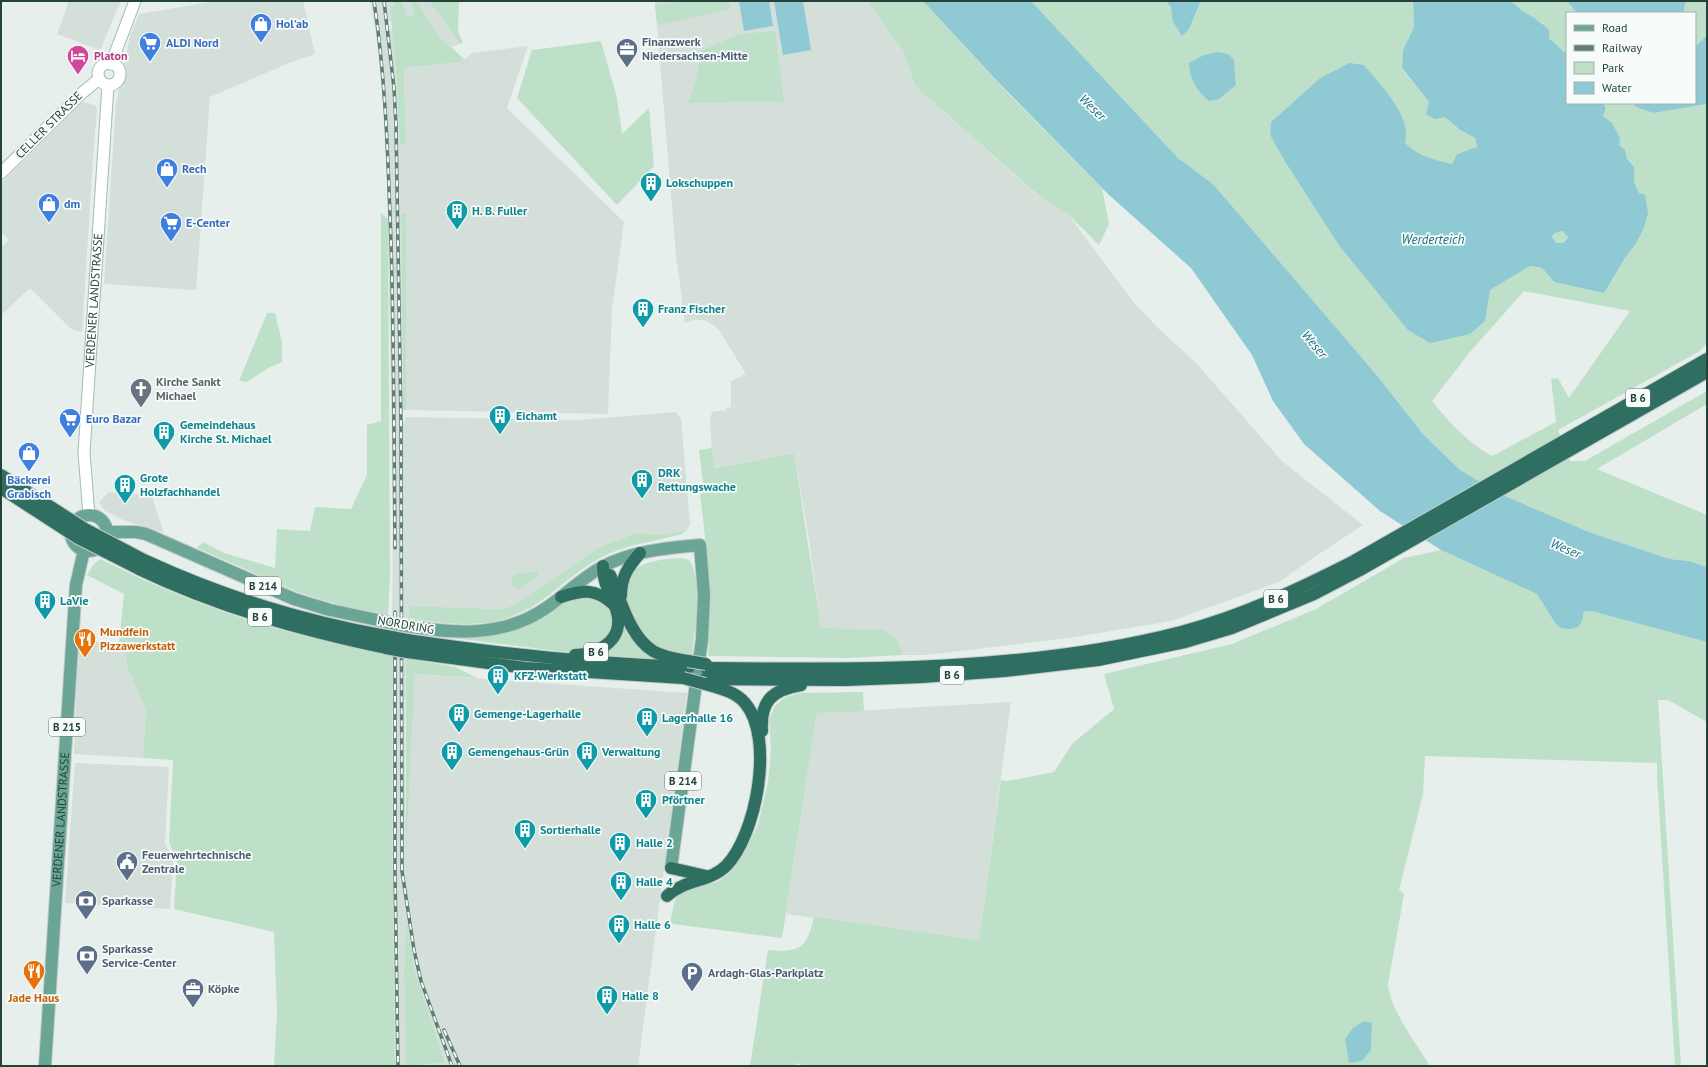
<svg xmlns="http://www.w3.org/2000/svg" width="1708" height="1067" viewBox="0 0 1708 1067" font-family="'PT Sans',sans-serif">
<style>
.built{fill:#d4dfda;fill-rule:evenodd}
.green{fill:#bfe0c8;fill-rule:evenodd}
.water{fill:#8ec9d4;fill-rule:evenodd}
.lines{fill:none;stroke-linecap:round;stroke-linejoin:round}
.secondary-casing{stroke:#a4bbb3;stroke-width:13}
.primary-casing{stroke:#c2cac8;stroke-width:14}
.highway-casing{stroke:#c2cac8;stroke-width:14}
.secondary{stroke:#fff;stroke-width:11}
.primary{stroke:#6aa596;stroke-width:12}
.highway{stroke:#2f6f62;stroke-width:12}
.rail-casing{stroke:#5f7d75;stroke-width:3.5}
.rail{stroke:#f7fbf9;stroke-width:2;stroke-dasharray:6;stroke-linecap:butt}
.primary-bridge-casing{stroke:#c2cac8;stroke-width:14;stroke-linecap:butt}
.highway-bridge-casing{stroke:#c2cac8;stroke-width:14;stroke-linecap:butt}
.primary-bridge{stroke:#6aa596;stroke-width:12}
.highway-bridge{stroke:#2f6f62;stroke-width:12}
.labels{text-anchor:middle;stroke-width:3.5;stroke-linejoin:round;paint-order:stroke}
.shield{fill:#f7fbf9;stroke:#637a73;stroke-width:1}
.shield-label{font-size:11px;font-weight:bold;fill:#24423a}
.shop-label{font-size:12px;font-weight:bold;fill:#366cbe;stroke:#f7fbf9;text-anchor:start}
.service-label{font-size:12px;font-weight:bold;fill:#4e5e75;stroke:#f7fbf9;text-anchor:start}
.hotel-label{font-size:12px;font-weight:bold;fill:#b23c85;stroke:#f7fbf9;text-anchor:start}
.street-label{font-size:12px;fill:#24423a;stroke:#f7fbf9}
.culture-label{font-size:12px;font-weight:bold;fill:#0d838f;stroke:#f7fbf9;text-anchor:start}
.worship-label{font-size:12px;font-weight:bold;fill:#5b616d;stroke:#f7fbf9;text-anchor:start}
.food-label{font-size:12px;font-weight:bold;fill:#c56008;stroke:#f7fbf9;text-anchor:start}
.water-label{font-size:13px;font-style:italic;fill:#1c6f80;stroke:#f7fbf9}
</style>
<rect width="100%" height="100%" fill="#e6efeb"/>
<g class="built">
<polygon points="69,1 121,1 100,50 57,34"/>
<polygon points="217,1 303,1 315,54 289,63 210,97 196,290 104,284 116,104 130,36 139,14"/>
<polygon points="370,1 393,1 394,6 390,7 392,21 385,22 386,30 393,29 400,144 406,143 404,68 460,62 473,53 528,46 507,108 624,222 612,309 608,414 406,410 406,214 401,214 403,423 406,417 578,420 676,412 681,419 690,524 687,530 662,535 637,533 599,547 515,605 501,609 410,606 408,618 392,616 393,510 387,182 384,109 376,32"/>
<polygon points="402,1 411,1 414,15 406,16"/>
<polygon points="417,1 429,1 460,44 452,47 439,36"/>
<path d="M655 1H868L903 51 916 87 1039 197 1067 213 1135 304 1157 327 1196 363 1283 462 1363 525 1310 560 1279 582 1172 621 1069 638 926 655H903L896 637 883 630 821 629 808 533 794 453 713 468 710 419 712 412 726 410V408L731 407V381L746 374 719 330 712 324 704 320H694L685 323 676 255ZM699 52 783 102 688 103 696 79Z"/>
<polygon points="86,102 96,106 97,109 93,159 82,332 71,329 30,288 1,315 1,247 9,240 1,232 1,183 81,103"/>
<polygon points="109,492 153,495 153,500 164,533 123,520 105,511 99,502"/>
<polygon points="78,641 127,644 126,664 146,710 143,758 74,754"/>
<polygon points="393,655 406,658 405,727 406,843 415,674 687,693 638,1066 418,1066 445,1063 415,972 406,925 404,973 406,1066 395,1066 392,801"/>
<polygon points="1011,702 979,940 786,914 817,713"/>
<polygon points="75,763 169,767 165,843 173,862 170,909 65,903"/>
</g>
<g class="green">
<polygon points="393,1 402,1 407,16 414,15 411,1 417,1 439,36 464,59 460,62 404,68 406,144 400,144 396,72 390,6 394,6"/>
<polygon points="429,1 459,1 458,31 463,43 460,44"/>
<polygon points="683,1 730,1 731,9 660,25 657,23 655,5"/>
<polygon points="868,1 923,1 1003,88 1102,188 1109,224 1099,245 1067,213 1041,198 916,87 903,51"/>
<path d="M1031 1H1166L1171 7 1172 21 1189 29 1201 1H1413L1414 27 1403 50 1402 69 1429 102 1435 118 1445 117 1460 130 1475 138 1477 147 1457 154 1452 165 1430 159 1412 150 1405 143 1399 110 1364 65 1319 79 1271 122 1270 135 1284 160 1338 244 1490 290 1530 266 1542 268 1554 282 1604 292 1625 258 1635 245 1639 193 1634 182V167C1628 161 1623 154 1619 146 1613 132 1616 126 1602 116L1606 108 1603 103H1633L1636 107 1653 113 1707 104V343L1700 351 1558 430 1570 461H1585L1707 391V404L1597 469 1707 515V567L1689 561 1670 559 1589 532 1505 496 1460 470 1423 434 1375 373 1213 184 1178 158ZM1234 60 1236 85 1209 101C1197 92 1189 79 1189 63ZM1524 291 1630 311 1569 398 1558 378 1551 379 1556 422 1492 456C1468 443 1449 422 1432 401L1470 352Z"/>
<path d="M1511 1H1567L1577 13H1567V52C1553 48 1547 35 1543 23L1528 16Z"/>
<polygon points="1686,1 1707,1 1707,35 1697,45 1695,45 1695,13 1683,13"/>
<polygon points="775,31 784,102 688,103 696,79 700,51 740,34"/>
<polygon points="601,41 617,98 622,134 649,108 654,166 617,205 517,98 532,50"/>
<polygon points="381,213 388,219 390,575 388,615 343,606 300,593 197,548 203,542 224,553 275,568 277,529 310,531 315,507 351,509 367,475 367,425 381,421"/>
<polygon points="401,214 406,214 406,410 403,410"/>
<polygon points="1563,231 1568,238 1563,243 1556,243 1552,238 1555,233"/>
<polygon points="267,313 275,313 282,342 282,362 268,368 247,382 239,381"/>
<path d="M712 448 714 468 794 453 821 628 883 630 896 637 903 655 846 658 708 656C712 601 707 549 700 495L704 491 699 450Z"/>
<path d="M687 530 682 534C657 541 631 544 608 554 584 565 566 582 545 598 501 631 459 626 408 618L410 606 501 609 515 605 599 547 637 533 662 535Z"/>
<path d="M1441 550 1537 594 1555 623 1583 617 1584 611H1591L1707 642V722L1668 700H1658L1681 1066H1675L1657 775V763L1425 756 1423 794 1399 890 1404 894 1388 985C1391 1011 1416 1043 1430 1066H805L797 1063 796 1066H750L768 950C800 953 807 948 814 917L979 940 1001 780 1008 781 1054 772 1072 744 1114 709 1104 674 1232 644 1316 609 1404 558ZM1372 1023 1371 1050 1362 1061 1349 1063Z"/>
<path d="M681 558 689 560C703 579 695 632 692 655 678 654 660 652 648 642 633 629 615 586 634 570 647 560 665 559 681 558Z"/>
<path d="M100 559C172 595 246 623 325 641 347 646 370 652 393 655L392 801 395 1066H274L277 1013 274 932 174 909 177 860 169 843 173 760 143 758 146 710 126 664 127 644 119 643 124 594 87 575 94 564Z"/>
<polygon points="536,571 538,573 537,577 520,589 512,585 511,579 516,574"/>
<polygon points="581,594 605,600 615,618 608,641 573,653 407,632 407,630 467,637"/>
<polygon points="620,616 658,659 600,655"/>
<polygon points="406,658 455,667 477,678 415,674 406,853"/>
<polygon points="863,692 864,711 817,713 782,938 673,924 670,922 675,900 679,893 693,887 717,882 730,873 742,857 758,825 768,783 771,749 769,719 775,706 784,698 799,693"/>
<polygon points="406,922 415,972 445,1063 406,1066 404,973"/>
</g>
<g class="water">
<polygon points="739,1 769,1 773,26 744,31"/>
<polygon points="774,1 803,1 811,50 783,55"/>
<polygon points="923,1 1031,1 1178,158 1213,184 1375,373 1423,434 1460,470 1505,496 1589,532 1670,559 1689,561 1707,567 1707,642 1591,611 1584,611 1582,621 1578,627 1570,629 1561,628 1555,623 1537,594 1441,550 1380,511 1304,444 1273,401 1252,355 1191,268 1108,194 998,82"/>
<polygon points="1166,1 1201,1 1189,29 1182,36 1172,20 1171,7"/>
<path d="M1413 1H1511C1523 14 1539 18 1549 30V38L1563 51 1567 52V103H1603L1606 108 1603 116 1612 123 1620 138 1619 145 1625 150 1627 159 1634 167V182L1639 193 1645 195 1648 214 1643 230 1635 245 1625 258 1604 293 1554 282 1542 268 1530 266 1490 290 1485 321 1470 334 1430 343 1408 330 1338 244 1284 160 1270 135 1271 122 1319 79 1349 63 1364 65C1381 87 1412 114 1405 143 1418 156 1434 160 1452 164L1457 154 1477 147 1475 138 1460 130 1445 117 1435 119 1426 114 1429 102 1402 68 1403 50 1414 27ZM1563 231 1568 238 1563 243H1556L1552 237 1555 233Z"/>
<polygon points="1567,1 1686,1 1683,13 1577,13"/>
<polygon points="1707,35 1707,104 1653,113 1636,107 1633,103 1695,103 1695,45 1697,45"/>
<path d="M1218 52 1228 54 1234 60 1236 85 1219 99 1209 101C1197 92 1189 79 1189 63L1204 55Z"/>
<polygon points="1364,1021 1372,1023 1371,1050 1362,1061 1349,1063 1345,1039 1353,1028"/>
</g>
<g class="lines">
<g class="secondary-casing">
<g id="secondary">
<circle cx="109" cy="74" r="11"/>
<polyline points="111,64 135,1"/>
<polyline points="1,173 82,93 99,79"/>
<path id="s1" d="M89 515 84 453 108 85"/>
</g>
</g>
<g class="primary-casing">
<g id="primary">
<circle cx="89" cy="533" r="18"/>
<polyline points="107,532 136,532 146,534 294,599 330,610 387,622"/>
<path d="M407 626C455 634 504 637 546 608 565 595 582 578 602 567 631 551 668 548 700 545L704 595 702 639 671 868"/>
<path id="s2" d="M45 1066 74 614 76 585 84 550"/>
</g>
</g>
<g class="highway-casing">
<g id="highway">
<path d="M144 560C224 597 300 620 386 636"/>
<path d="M139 569C218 607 301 630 386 648"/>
<path d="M610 575C621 599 629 636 653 651 663 657 677 659 688 661"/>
<path d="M621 596C621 577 628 567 640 553"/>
<path d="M561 597C583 590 595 588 613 604"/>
<path d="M407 640C501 654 595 664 689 667"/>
<polyline points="407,652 526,668 683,678"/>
<path d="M575 655C596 654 621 643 618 617 615 599 602 585 603 566"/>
<path d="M706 668C862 670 1030 671 1181 632 1242 616 1299 589 1354 561L1707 359"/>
<polyline points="705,679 845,680 922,677 1004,671 1098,660 1185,642 1232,628 1314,594 1360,570 1707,372"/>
<path d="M762 731C760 701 772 690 801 685"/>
<polyline points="671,868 706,876"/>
<path d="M667 896C685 879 710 882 726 866 756 836 775 738 745 703 736 692 719 688 705 684"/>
</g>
</g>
<use href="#secondary" class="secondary"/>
<use href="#primary" class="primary"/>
<use href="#highway" class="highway"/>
<g class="rail-casing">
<g id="rail">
<path d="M374 1C386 81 388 161 391 242 394 344 394 446 395 548"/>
<polyline points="384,1 394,88 396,125 401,424 402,871 414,950 421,981 452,1066"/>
<polyline points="395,612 395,873 398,1066"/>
<polyline points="444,1030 460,1066"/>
</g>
</g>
<use href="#rail" class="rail"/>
<g class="primary-bridge-casing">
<polyline id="primary-bridge" points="387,622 407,626"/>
</g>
<g class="highway-bridge-casing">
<g id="highway-bridge">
<polyline points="1,475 85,529 144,560"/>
<polyline points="1,488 78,538 139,569"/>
<polyline points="386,636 407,640"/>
<polyline points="386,648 407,652"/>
<polyline points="688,661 706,664"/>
<polyline points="683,678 705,684"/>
</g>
</g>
<use href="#primary-bridge" class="primary-bridge"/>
<use href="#highway-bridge" class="highway-bridge"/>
</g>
<defs>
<g id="shop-pin" transform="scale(1.15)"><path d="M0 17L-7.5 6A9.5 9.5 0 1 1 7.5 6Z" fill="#3f7fe0" stroke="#f7fbf9"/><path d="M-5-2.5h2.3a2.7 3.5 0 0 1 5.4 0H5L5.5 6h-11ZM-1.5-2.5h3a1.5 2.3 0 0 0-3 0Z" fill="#fff"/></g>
<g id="supermarket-pin" transform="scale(1.15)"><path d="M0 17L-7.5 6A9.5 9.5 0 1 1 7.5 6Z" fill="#3f7fe0" stroke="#f7fbf9"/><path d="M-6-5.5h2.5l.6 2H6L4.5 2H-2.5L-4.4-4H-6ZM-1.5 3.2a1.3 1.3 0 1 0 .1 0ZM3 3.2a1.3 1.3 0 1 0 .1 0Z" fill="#fff"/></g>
<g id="office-pin" transform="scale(1.15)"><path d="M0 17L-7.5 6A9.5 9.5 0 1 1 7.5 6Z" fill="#5c6f8a" stroke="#f7fbf9"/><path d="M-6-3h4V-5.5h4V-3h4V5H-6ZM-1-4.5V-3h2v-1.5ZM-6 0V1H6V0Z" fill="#fff"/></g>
<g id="hotel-pin" transform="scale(1.15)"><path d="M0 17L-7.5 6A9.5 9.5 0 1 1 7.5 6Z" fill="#d1479c" stroke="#f7fbf9"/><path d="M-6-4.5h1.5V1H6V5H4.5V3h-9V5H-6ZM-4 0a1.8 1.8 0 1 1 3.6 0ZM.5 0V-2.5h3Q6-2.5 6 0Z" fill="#fff"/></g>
<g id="building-pin" transform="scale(1.15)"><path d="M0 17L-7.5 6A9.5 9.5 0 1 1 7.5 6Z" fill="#0f9aa8" stroke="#f7fbf9"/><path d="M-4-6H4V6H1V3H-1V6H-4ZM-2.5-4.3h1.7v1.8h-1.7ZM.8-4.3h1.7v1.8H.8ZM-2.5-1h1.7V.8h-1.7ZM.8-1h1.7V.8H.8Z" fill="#fff"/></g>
<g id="church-pin" transform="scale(1.15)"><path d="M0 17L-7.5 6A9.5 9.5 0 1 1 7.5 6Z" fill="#6b7280" stroke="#f7fbf9"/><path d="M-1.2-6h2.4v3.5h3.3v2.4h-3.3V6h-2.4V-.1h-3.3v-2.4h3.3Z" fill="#fff"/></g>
<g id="restaurant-pin" transform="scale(1.15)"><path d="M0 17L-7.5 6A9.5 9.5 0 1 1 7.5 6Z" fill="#e8710a" stroke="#f7fbf9"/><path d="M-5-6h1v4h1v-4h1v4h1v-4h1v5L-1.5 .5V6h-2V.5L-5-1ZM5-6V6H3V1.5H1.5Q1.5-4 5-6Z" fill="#fff"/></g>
<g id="civic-pin" transform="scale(1.15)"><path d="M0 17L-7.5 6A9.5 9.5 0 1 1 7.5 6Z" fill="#5c6f8a" stroke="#f7fbf9"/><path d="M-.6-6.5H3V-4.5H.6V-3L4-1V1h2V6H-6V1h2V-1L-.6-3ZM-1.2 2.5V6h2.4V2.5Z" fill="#fff"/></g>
<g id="bank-pin" transform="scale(1.15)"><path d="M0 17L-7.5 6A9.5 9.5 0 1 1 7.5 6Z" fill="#5c6f8a" stroke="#f7fbf9"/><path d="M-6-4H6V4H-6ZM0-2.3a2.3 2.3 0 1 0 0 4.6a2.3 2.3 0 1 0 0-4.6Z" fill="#fff"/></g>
<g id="parking-pin" transform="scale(1.15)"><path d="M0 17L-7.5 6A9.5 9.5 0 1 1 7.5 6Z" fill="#5c6f8a" stroke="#f7fbf9"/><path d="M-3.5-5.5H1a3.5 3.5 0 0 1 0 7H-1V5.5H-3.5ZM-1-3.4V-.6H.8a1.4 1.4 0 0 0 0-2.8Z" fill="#fff"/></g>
</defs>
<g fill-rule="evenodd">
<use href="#shop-pin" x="261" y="24"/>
<use href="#supermarket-pin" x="150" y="43"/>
<use href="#office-pin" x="627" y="49"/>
<use href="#hotel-pin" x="78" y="56"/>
<use href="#shop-pin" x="167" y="169"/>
<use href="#building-pin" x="651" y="183"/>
<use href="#shop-pin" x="49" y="204"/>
<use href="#building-pin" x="457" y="211"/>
<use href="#supermarket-pin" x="171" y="223"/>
<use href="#building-pin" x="643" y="309"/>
<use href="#church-pin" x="141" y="389"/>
<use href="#building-pin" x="500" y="416"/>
<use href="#supermarket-pin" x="70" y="419"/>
<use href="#building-pin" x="164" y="432"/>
<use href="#shop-pin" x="29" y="453"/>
<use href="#building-pin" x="642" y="480"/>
<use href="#building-pin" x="125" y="485"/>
<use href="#building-pin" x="45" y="601"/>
<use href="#restaurant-pin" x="85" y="639"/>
<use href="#building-pin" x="498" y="676"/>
<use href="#building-pin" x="459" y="714"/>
<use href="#building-pin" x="647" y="718"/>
<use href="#building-pin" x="452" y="752"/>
<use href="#building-pin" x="587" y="752"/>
<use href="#building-pin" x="646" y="800"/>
<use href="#building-pin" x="525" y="830"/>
<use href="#building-pin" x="620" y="843"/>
<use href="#civic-pin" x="127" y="862"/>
<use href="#building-pin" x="621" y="882"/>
<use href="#bank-pin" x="86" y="901"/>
<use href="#building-pin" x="619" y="925"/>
<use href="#bank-pin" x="87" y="956"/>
<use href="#restaurant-pin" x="34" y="971"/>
<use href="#parking-pin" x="692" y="973"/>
<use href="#office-pin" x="193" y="989"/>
<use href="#building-pin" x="607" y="996"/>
</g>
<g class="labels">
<g class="shield">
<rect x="1626" y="389" width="24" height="18" rx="3"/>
<rect x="245" y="577" width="36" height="18" rx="3"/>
<rect x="1264" y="590" width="24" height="18" rx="3"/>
<rect x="248" y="608" width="24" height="18" rx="3"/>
<rect x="584" y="643" width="24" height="18" rx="3"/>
<rect x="940" y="666" width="24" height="18" rx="3"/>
<rect x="49" y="718" width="36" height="18" rx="3"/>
<rect x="665" y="772" width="36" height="18" rx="3"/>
</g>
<g class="shield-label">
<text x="1638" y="402">B 6</text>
<text x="263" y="590">B 214</text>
<text x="1276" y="603">B 6</text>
<text x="260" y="621">B 6</text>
<text x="596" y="656">B 6</text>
<text x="952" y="679">B 6</text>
<text x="67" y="731">B 215</text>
<text x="683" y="785">B 214</text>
</g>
<g class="shop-label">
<text x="276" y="28">Hol'ab</text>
<text x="166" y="47">ALDI Nord</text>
<text x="182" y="173">Rech</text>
<text x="64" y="208">dm</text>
<text x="186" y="227">E-Center</text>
<text x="86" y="423">Euro Bazar</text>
<text x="29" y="484" text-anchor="middle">Bäckerei<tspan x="29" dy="14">Grabisch</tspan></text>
</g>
<g class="service-label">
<text x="642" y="46">Finanzwerk<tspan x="642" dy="14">Niedersachsen-Mitte</tspan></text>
<text x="142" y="859">Feuerwehrtechnische<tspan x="142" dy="14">Zentrale</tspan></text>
<text x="102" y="905">Sparkasse</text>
<text x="102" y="953">Sparkasse<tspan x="102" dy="14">Service-Center</tspan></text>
<text x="708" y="977">Ardagh-Glas-Parkplatz</text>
<text x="208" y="993">Köpke</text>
</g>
<g class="hotel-label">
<text x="94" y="60">Platon</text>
</g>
<g class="street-label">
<text transform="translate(49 125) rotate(-45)" y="4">CELLER STRASSE</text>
<text dy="4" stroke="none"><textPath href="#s1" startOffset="215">VERDENER LANDSTRASSE</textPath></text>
<text transform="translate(406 625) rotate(10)" y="4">NORDRING</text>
<text dy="4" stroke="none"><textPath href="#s2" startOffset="247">VERDENER LANDSTRASSE</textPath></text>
</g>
<g class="culture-label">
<text x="666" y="187">Lokschuppen</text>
<text x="472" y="215">H. B. Fuller</text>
<text x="658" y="313">Franz Fischer</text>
<text x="516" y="420">Eichamt</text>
<text x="180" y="429">Gemeindehaus<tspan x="180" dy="14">Kirche St. Michael</tspan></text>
<text x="658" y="477">DRK<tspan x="658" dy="14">Rettungswache</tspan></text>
<text x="140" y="482">Grote<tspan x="140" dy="14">Holzfachhandel</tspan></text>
<text x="60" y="605">LaVie</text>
<text x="514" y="680">KFZ-Werkstatt</text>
<text x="474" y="718">Gemenge-Lagerhalle</text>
<text x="662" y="722">Lagerhalle 16</text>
<text x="468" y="756">Gemengehaus-Grün</text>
<text x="602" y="756">Verwaltung</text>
<text x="662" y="804">Pförtner</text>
<text x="540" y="834">Sortierhalle</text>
<text x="636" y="847">Halle 2</text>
<text x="636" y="886">Halle 4</text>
<text x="634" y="929">Halle 6</text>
<text x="622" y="1000">Halle 8</text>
</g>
<g class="worship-label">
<text x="156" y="386">Kirche Sankt<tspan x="156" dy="14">Michael</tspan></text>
</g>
<g class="food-label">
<text x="100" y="636">Mundfein<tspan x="100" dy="14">Pizzawerkstatt</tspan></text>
<text x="34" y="1002" text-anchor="middle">Jade Haus</text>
</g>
<g class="water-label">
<text transform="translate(1093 107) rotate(44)" y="5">Weser</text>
<text x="1433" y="244">Werderteich</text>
<text transform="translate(1315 344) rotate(50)" y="5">Weser</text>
<text transform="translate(1566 548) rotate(23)" y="5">Weser</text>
</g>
</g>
<rect width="1708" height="1067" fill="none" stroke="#24423a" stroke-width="4"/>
<rect x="1566" y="12" width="130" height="92" fill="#f7fbf9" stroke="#a3b1ad"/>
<rect x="1574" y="25" width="20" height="6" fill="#6aa596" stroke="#a3b1ad"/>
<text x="1602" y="32" font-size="12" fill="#24423a">Road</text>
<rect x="1574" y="45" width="20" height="6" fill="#5f7d75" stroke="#a3b1ad"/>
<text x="1602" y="52" font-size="12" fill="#24423a">Railway</text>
<rect x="1574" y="62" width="20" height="12" fill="#bfe0c8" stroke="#a3b1ad"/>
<text x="1602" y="72" font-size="12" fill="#24423a">Park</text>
<rect x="1574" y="82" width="20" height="12" fill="#8ec9d4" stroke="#a3b1ad"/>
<text x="1602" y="92" font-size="12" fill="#24423a">Water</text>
</svg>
